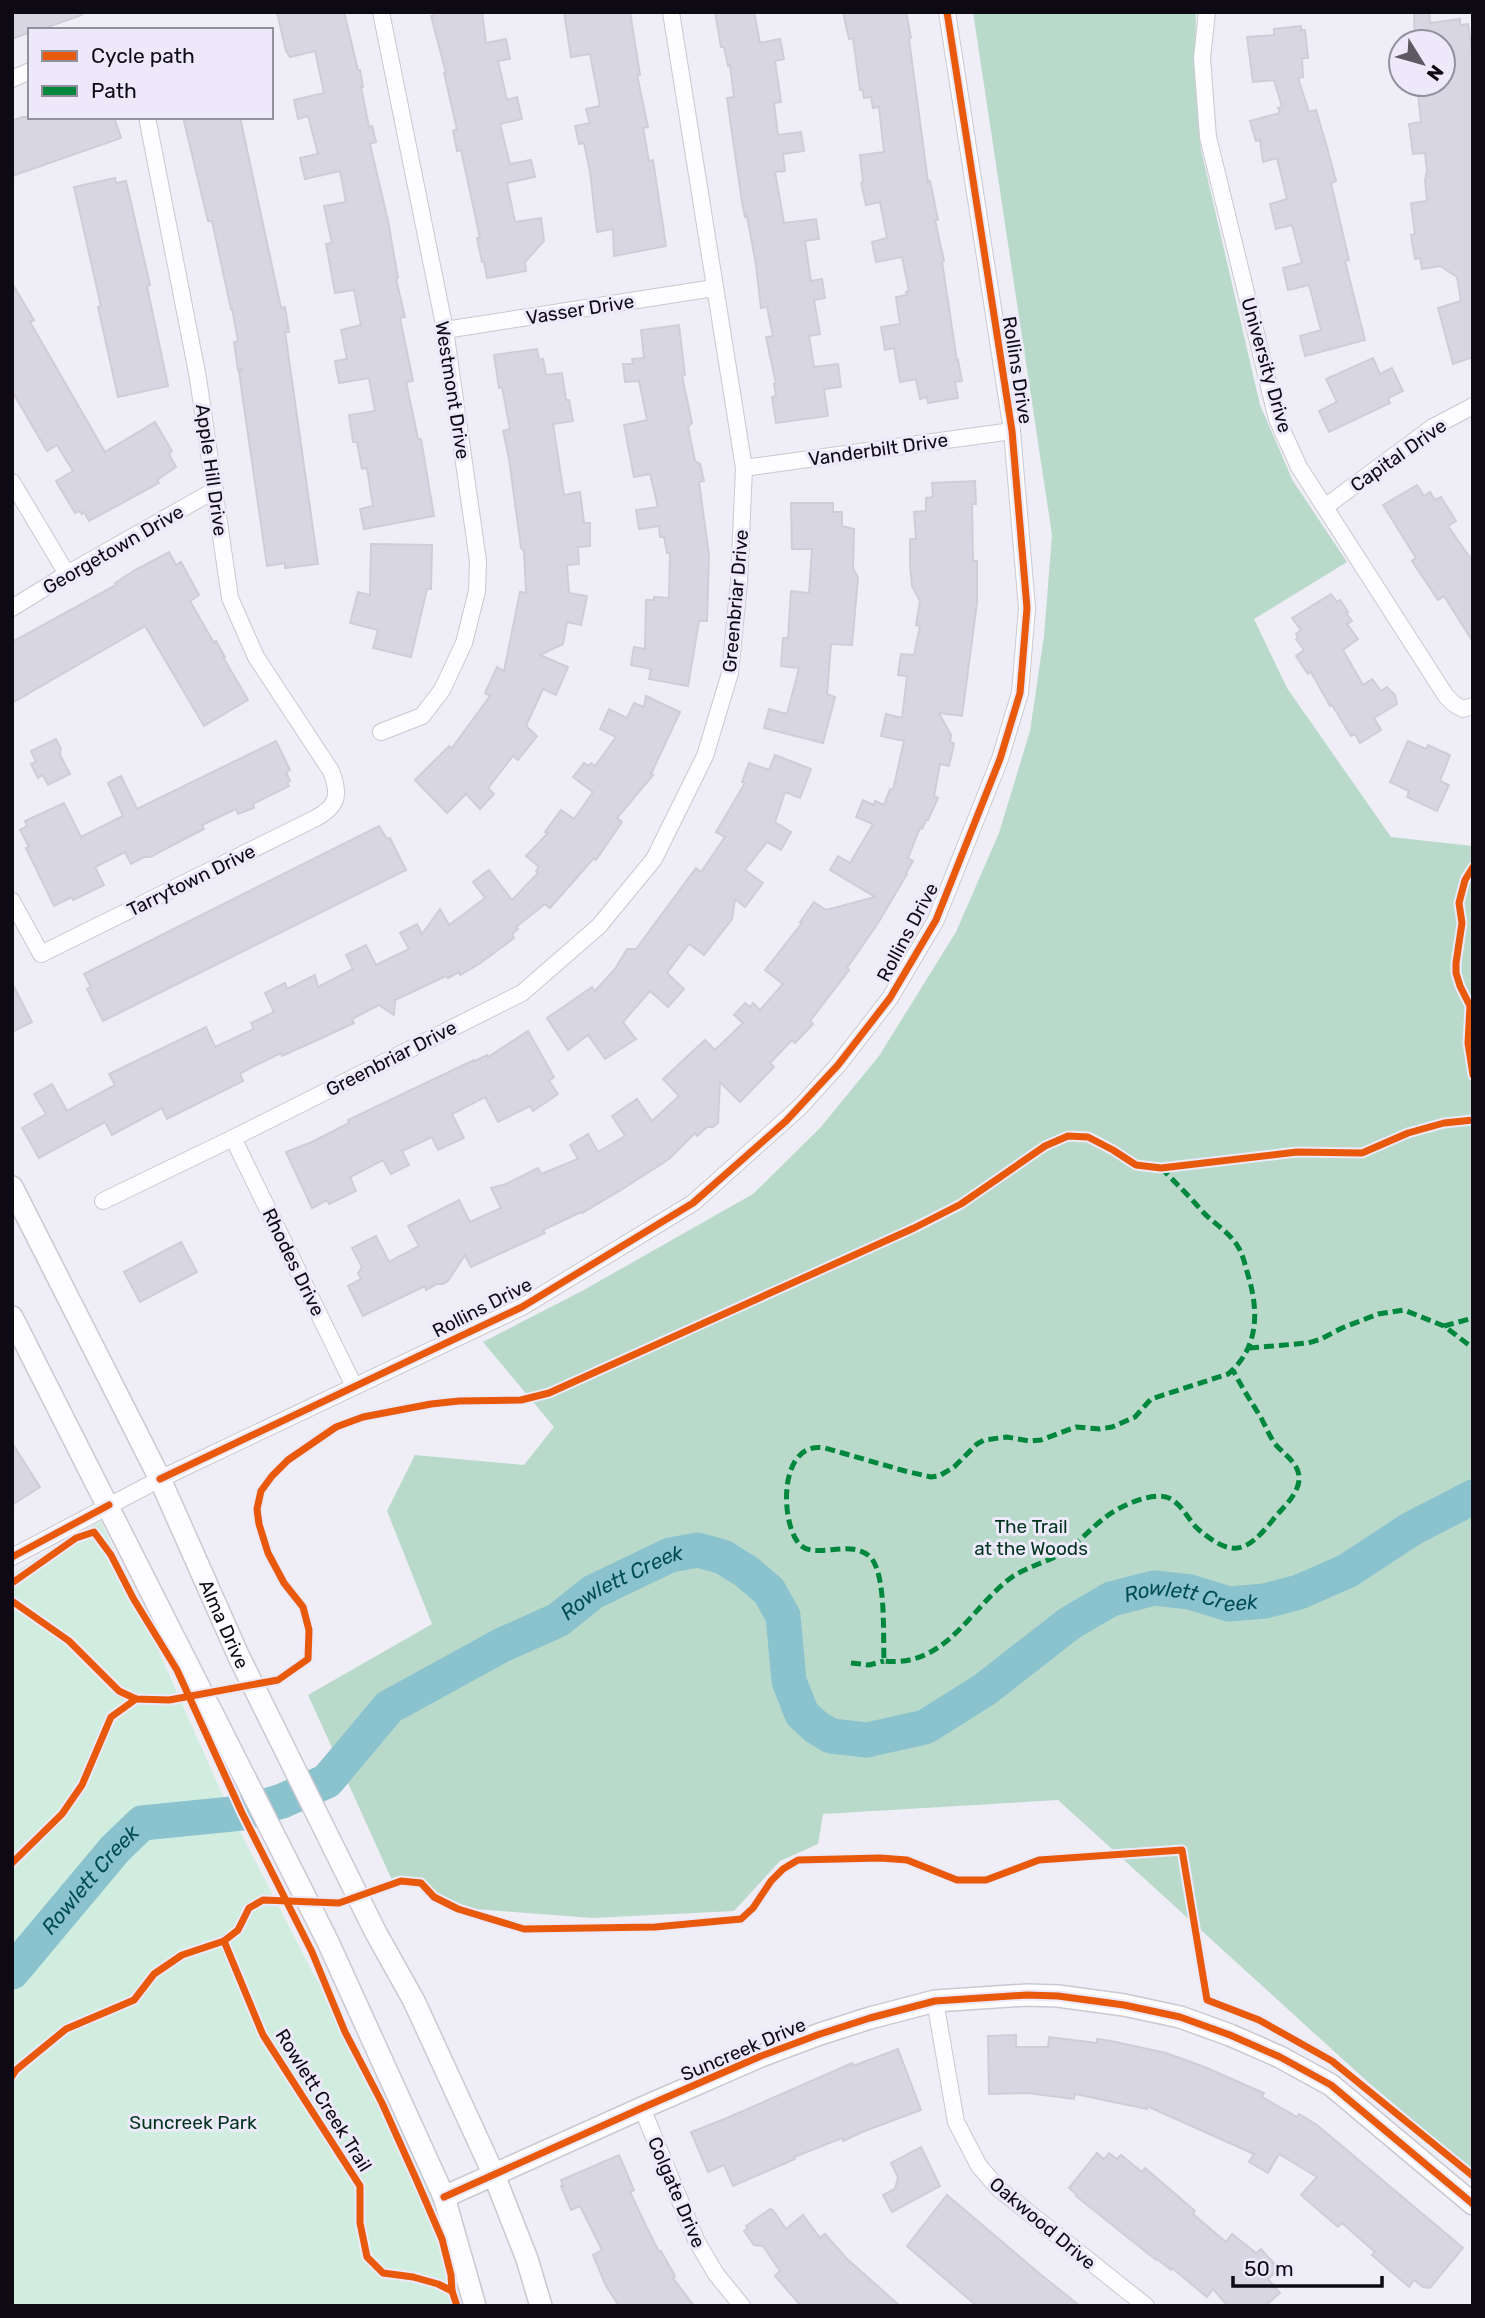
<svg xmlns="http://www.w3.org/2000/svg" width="1485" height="2318" viewBox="0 0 1485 2318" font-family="Rubik,sans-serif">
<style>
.green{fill:#d0eddf}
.forest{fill:#b9dacb}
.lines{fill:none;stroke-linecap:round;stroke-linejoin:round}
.river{stroke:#8ac2ce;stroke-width:35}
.building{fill:#d9d6e4;stroke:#d0cdd7;stroke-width:2}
.street-casing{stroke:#cac8d1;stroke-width:18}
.secondary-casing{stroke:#cac8d1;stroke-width:24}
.street{stroke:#fdfcfe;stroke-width:16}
.secondary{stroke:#fdfcfe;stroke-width:21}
.quiet{stroke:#00873e;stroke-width:5;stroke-dasharray:10 5;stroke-linecap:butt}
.cycleway-casing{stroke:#ede9fa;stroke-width:11}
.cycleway{stroke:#e8590c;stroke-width:7}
.labels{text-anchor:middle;stroke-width:6;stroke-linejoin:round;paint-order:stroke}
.street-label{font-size:19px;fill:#0d0a14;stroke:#ede9fa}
.park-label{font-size:19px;fill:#00341e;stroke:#ede9fa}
.water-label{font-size:21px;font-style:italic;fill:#004d57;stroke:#ede9fa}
</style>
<rect width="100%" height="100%" fill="#efedf6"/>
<polygon class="green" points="101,1521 231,1814 314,1975 345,2023 407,2137 438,2203 468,2306 12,2306 12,1574 63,1541"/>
<polygon class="forest" points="973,12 1196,12 1195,81 1201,150 1260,405 1293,481 1347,562 1254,619 1287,688 1391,837 1473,846 1473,2171 1369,2083 1058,1800 823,1814 818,1844 780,1861 734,1911 592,1918 474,1909 440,1896 420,1879 408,1878 392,1880 308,1695 432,1624 387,1511 415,1455 524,1465 554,1427 483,1342 582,1291 753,1194 820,1128 879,1056 956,932 999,833 1030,731 1044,636 1052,535"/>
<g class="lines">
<path class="river" id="s1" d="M12 1972 115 1849 142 1823 242 1813 282 1801 327 1781 389 1707 502 1645 558 1620 593 1592 670 1555 698 1550 723 1557 747 1572 769 1591 783 1616 789 1681 802 1714 816 1727 831 1736 867 1740 925 1727 984 1690 1070 1623 1111 1599 1154 1588 1190 1592 1229 1604 1265 1601 1299 1592 1347 1571 1411 1529 1473 1497"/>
</g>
<g class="building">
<polygon points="12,12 81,12 82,15 39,30 30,30 30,32 12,39"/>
<polygon points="277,12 344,12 358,70 360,70 363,87 361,87 369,127 372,126 376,142 370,144 388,221 398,278 396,279 405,317 400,318 413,381 406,382 418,439 421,439 434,516 364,529 360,509 373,506 367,468 362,469 357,442 353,442 349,415 375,411 369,378 339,383 335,361 347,359 341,330 361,325 354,290 335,293 326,244 332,243 324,206 346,202 340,171 305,179 300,158 318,154 308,116 298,119 294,100 324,93 315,51 290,57 286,51"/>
<polygon points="435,12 482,12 486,43 506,39 510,59 498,61 507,100 517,97 522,119 500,124 510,164 531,160 535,177 507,183 515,222 541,218 544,241 525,262 526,271 487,278 484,261 482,262 477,238 480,238 461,150 457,151 453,131 457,129 444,73 446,73 431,16 435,15"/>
<polygon points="564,12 630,12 640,75 637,75 648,127 643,128 649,161 653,160 666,246 614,256 613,229 597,232 590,172 584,143 579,144 575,126 590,123 586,109 600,106 590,54 571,57"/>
<polygon points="715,12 754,12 760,43 780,39 784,59 775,61 781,102 774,103 778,135 801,132 804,151 783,154 785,171 775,172 784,223 816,219 819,239 805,241 811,281 822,279 825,298 814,300 820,334 809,336 814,367 838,364 841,387 824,389 828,416 776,423 772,397 776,396 774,384 776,384 766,337 773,336 767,307 761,308 756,265 747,216 745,217 742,202 727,98 734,97 730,65 728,66 724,47 721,47"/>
<polygon points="843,12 906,12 911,38 909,39 928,182 930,181 938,220 935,220 944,261 942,262 957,361 958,360 962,381 955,382 958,398 928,403 927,397 920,399 916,379 900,382 894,348 885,350 881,327 900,324 896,297 907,295 906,292 909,291 902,257 876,262 872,242 887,238 880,202 866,205 861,183 863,182 860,155 884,152 879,107 873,108 871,97 864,98 863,90 860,90 853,38 849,39"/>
<polygon points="1414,12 1429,12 1430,23 1460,19 1460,25 1468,24 1473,57 1473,357 1453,364 1438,308 1461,301 1457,277 1440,266 1422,269 1420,258 1415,259 1411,235 1415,234 1411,203 1427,201 1425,180 1427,171 1425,153 1413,154 1409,124 1421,122 1417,84 1443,84 1443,42 1415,42"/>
<polygon points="1301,26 1301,30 1305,30 1308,58 1302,58 1303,77 1298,78 1309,112 1316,110 1326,144 1336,181 1331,183 1349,260 1345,261 1365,340 1305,356 1300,336 1321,330 1309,285 1288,290 1283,268 1302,263 1292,225 1276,229 1270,204 1287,199 1277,158 1263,162 1260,140 1256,141 1250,121 1280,113 1278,108 1282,107 1274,80 1253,82 1247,37 1274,35 1274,29"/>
<polygon points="22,117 114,117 121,138 12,176 12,121"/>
<polygon points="183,117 240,117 281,308 285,307 289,332 285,332 318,564 285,568 285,563 267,566 239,372 243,369 238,370 234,342 238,341 232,308 231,309 212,221 208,221"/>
<polygon points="115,178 116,183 126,181 150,285 147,286 168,386 118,397 98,307 101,306 74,187"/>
<polygon points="12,283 34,320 30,322 105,452 155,422 172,451 169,454 176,467 157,480 159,483 89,521 84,512 82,514 79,511 75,513 56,481 73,471 57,445 47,451 12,391"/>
<polygon points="679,325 685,375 682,376 692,423 688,427 695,461 700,464 704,481 699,482 709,555 707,621 699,621 688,686 649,679 651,669 631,665 634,647 645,649 646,600 654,600 654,597 669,598 670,553 667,553 664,537 660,537 659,526 639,529 636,510 658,507 650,474 634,477 624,425 647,420 639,381 625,382 623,364 633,364 632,359 644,358 641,330"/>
<polygon points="537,349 539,360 543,359 546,375 562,373 566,400 569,400 573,421 553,424 564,495 580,492 584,523 590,523 590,546 578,547 579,564 567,565 569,593 587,596 581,625 567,622 563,644 540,655 568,667 556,695 543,689 526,726 537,736 518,760 513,756 488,788 494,794 480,809 466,794 447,813 415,780 449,746 452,748 490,696 485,693 497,667 504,671 520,592 526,593 524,551 521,548 509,458 503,431 510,429 502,387 499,388 494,355"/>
<polygon points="1373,358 1380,374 1392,368 1403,391 1388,398 1390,403 1329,432 1319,411 1337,402 1326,379"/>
<polygon points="975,481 976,504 972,504 973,561 977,561 977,603 962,716 939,713 951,735 950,741 954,744 949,766 940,764 934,796 938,798 928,820 926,820 922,829 920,828 908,858 913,861 906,873 907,874 878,923 847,968 849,970 810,1021 813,1024 795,1043 792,1040 770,1063 774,1067 740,1102 720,1082 718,1123 713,1127 707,1127 697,1136 695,1133 669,1159 621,1190 582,1213 581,1212 543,1230 545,1233 471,1267 465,1255 448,1281 443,1284 437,1284 426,1290 425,1286 363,1316 348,1286 361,1279 358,1273 362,1267 352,1248 376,1236 389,1262 419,1246 408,1226 459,1200 470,1222 501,1208 491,1188 506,1184 538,1168 541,1174 578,1159 570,1145 588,1134 598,1152 625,1136 612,1116 637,1099 652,1121 679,1096 663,1079 705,1040 715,1050 743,1023 734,1015 745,1003 750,1007 753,1003 760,1010 783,984 765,970 802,923 800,922 814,902 826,910 875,897 830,870 838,856 850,863 873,824 856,817 863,800 874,805 875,801 884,805 890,789 893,790 904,741 881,736 886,714 902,718 907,676 898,675 901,654 914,655 920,626 916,625 920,601 912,586 910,564 910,539 916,539 914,512 926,511 926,498 933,497 932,483"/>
<polygon points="1417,485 1424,496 1430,492 1435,500 1441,497 1456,521 1448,526 1473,562 1473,642 1444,596 1438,600 1412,561 1416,558 1383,505"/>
<polygon points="791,503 833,503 833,512 842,512 842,526 854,529 853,568 858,578 852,645 831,644 827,694 835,697 823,743 764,728 769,709 787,714 799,668 781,666 783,638 788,638 791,591 809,593 812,549 792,549"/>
<polygon points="371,544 432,545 431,589 427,589 411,657 373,648 378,630 350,623 358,592 370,595"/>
<polygon points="169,552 176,565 181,562 199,595 190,601 214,643 216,641 225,657 223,657 248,700 204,726 145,626 12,703 12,642 116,585 115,583 135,570"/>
<polygon points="1331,594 1337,602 1340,600 1348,612 1346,613 1352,621 1347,624 1358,639 1343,650 1363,685 1372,679 1381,691 1387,687 1395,695 1397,704 1374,718 1381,730 1360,743 1355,734 1351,736 1332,705 1330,706 1311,672 1308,674 1296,656 1304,650 1296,639 1298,637 1296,634 1301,630 1292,618"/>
<polygon points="646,696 680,712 651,774 653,775 617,818 622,822 596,860 594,858 550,908 545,904 516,927 518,929 512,934 514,938 479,964 460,975 459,972 448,978 446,976 395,1000 394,1015 379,1005 352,1019 354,1023 324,1037 282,1056 281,1053 254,1066 240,1074 243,1081 167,1119 162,1108 112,1135 105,1122 39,1158 22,1128 46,1114 34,1094 52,1084 67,1111 115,1085 109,1074 206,1027 215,1047 254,1029 251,1023 274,1012 265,993 285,983 287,989 315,975 318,987 353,969 346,955 366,945 376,965 409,949 400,933 417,924 422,934 440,909 449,925 485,898 473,882 489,870 512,900 538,873 536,871 539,867 526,856 548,833 545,832 561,810 574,819 593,792 573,777 584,763 588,766 591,763 595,766 616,737 600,729 609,709 627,718 634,703 644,707"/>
<polygon points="56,739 61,749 60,755 70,774 48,785 43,775 38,778 31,764 36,762 31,751"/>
<polygon points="276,741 290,770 286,772 290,781 287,782 289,786 253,804 254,808 238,814 236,809 202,825 204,829 150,857 144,857 131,864 125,852 95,867 104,885 73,900 72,897 54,906 26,848 29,847 20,830 27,826 25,821 64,803 81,837 123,816 108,783 121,776 137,809"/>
<polygon points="1408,741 1426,749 1428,745 1450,755 1440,781 1449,785 1437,811 1407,797 1409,791 1390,782"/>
<polygon points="775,755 811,769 800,798 785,792 775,822 791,832 781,850 767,842 745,870 763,883 745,907 735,899 732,919 704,955 689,944 667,973 684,989 668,1007 650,991 623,1022 636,1039 605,1059 588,1035 568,1050 547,1018 592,987 595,991 615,969 627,949 636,949 696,868 701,872 725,837 716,832 745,783 742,782 749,763 769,770"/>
<polygon points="379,826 387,839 390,838 406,870 103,1021 87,989 91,987 84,974"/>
<polygon points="12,983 32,1022 12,1032"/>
<polygon points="528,1031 554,1077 549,1081 558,1094 533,1111 530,1106 498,1122 485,1097 452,1114 464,1138 438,1150 432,1137 402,1151 409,1165 391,1174 383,1160 350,1177 356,1191 329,1204 327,1200 312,1208 286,1152 312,1142 349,1123 348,1120 474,1060 475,1061 487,1055 488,1057"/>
<polygon points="181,1242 197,1272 140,1302 124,1272"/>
<polygon points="12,1443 40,1487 12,1505"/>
<polygon points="1016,2035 1016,2047 1048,2047 1049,2037 1097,2043 1097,2039 1111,2041 1166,2053 1202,2066 1264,2093 1262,2097 1297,2117 1299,2114 1317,2125 1463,2248 1430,2288 1423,2287 1414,2280 1409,2287 1372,2255 1375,2252 1342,2223 1338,2227 1301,2195 1317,2177 1279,2154 1268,2173 1249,2162 1254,2154 1147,2106 1147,2109 1075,2094 1074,2099 1027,2093 989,2094 988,2036"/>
<polygon points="898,2049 921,2110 862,2132 843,2141 842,2138 794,2157 795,2159 733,2186 724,2165 708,2172 691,2132 727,2118 852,2063 853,2066"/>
<polygon points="921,2147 940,2186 892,2212 883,2195 895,2189 898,2177 891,2163"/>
<polygon points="1097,2153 1104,2159 1109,2153 1117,2159 1121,2155 1142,2172 1145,2168 1195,2211 1193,2214 1226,2242 1232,2234 1256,2253 1261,2249 1279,2269 1268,2279 1280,2293 1265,2306 1228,2306 1213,2289 1207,2297 1172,2268 1171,2270 1157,2259 1156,2260 1076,2196 1077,2195 1069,2188"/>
<polygon points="619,2155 634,2190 630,2192 646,2226 659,2252 661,2251 675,2276 673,2278 694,2306 619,2306 606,2286 593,2255 602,2250 580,2206 571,2210 561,2186 563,2186 561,2180"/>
<polygon points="947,2195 1040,2274 1080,2306 977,2306 957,2289 907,2246"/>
<polygon points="770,2209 773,2210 786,2229 803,2215 820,2238 825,2234 846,2258 900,2306 801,2306 775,2276 780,2271 763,2246 754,2245 744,2231 748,2228 746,2226"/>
</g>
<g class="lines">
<g class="street-casing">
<g id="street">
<polyline points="1207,12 1202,58 1208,137 1277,419 1299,467 1446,696 1454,704 1463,709 1473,706"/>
<polyline points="12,79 30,71"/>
<polyline points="445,330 714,288"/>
<polyline points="744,468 1012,431"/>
<polyline points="12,482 67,574"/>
<polyline points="1325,507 1433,427 1473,406"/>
<polyline points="12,608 67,574 215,490"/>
<polyline points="381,732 422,716 442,690 464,643 477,591 478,561 445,330 381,12"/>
<path d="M12 901 41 954 314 819C337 807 341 796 331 771L256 657 230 598 198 378 147 117"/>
<polyline points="233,1138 354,1386"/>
<polyline points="103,1201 233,1138 522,993 599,926 654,859 705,756 730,673 739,582 744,468 671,12"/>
<polyline points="12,1557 160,1479 522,1307 693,1203 801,1106 838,1065 890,998 936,920 1000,759 1020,693 1027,608 1012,431 947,12"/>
<polyline points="935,2001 956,2122 979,2166 999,2189 1146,2306"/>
<polyline points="642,2108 696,2240 716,2274 742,2306"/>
</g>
</g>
<g class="secondary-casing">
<g id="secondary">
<path id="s2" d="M12 1187 160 1479 239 1657 376 1933 414 2001 494 2175 527 2259 541 2306"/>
<polyline points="12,1317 328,1942 444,2197 475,2306"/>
<polyline points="444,2197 642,2108 761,2056 820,2034 870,2018 935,2001 1027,1995 1058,1996 1124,2005 1180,2017 1230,2035 1280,2057 1331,2085 1473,2204"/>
</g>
</g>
<use href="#street" class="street"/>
<use href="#secondary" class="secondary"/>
<g class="quiet">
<path d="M1161 1168C1175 1182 1189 1196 1202 1211 1213 1223 1228 1231 1237 1245 1243 1254 1245 1265 1248 1275 1259 1311 1259 1348 1228 1374L1151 1399 1135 1417 1112 1427 1100 1429 1076 1427 1041 1440 1029 1441 1007 1437 984 1440 977 1444 954 1467 939 1476 931 1477 905 1471 825 1448C780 1440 780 1516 797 1541 811 1564 852 1535 872 1559 886 1578 883 1636 884 1661 946 1668 970 1608 1012 1577 1030 1565 1052 1561 1069 1549 1086 1536 1099 1519 1118 1509 1131 1502 1156 1492 1169 1498 1183 1505 1188 1520 1198 1529 1232 1558 1246 1553 1272 1521 1281 1509 1291 1502 1297 1488 1300 1481 1300 1474 1296 1467 1291 1458 1282 1452 1275 1444 1269 1435 1265 1425 1260 1416 1250 1400 1241 1386 1233 1370"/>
<polyline points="1444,1326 1473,1318"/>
<polyline points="1249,1348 1308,1343 1321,1339 1342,1328 1378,1314 1404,1310 1444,1326 1473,1348"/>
<polyline points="851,1663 869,1665 884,1661"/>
</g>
<g class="cycleway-casing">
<g id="cycleway">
<polyline points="1473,867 1465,880 1459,903 1462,923 1456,963 1456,973 1460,986 1470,1006 1468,1043 1473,1075"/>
<polyline points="160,1479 522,1307 693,1203 786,1121 838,1065 890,998 936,920 1000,759 1020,693 1027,608 1012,431 947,12"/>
<polyline points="12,1557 109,1505"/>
<polyline points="12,1583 76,1538 94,1532 111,1555 133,1598 177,1670 242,1813 312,1952 345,2032 382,2103 417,2181 442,2239 451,2275 452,2291"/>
<polyline points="12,1601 69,1641 119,1691 136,1699 169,1700 278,1680 308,1659 309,1630 303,1607 284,1583 268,1553 259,1524 257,1509 261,1491 272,1476 288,1460 336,1427 363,1417 431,1404 459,1401 521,1400 549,1393 914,1228 961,1204 1045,1146 1068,1136 1088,1137 1113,1150 1136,1165 1161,1168 1297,1152 1362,1153 1408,1133 1444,1123 1473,1120"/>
<polyline points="12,1863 62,1814 82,1785 111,1717 136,1699"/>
<polyline points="224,1941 263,2035 360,2186 360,2223 367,2257 383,2273 413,2277 438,2284 452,2291 457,2306"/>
<polyline points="12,2076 16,2070 66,2029 134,2000 154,1974 182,1955 224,1941 238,1930 249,1908 263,1900 339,1903 401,1881 421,1883 434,1897 458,1909 524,1929 655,1927 741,1919 753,1908 771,1881 783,1869 798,1860 880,1858 907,1860 957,1880 986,1880 1039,1860 1182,1850 1207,2000 1259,2020 1332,2061 1473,2176"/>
<polyline points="444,2197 642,2108 761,2056 820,2034 870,2018 935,2001 1027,1995 1058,1996 1124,2005 1180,2017 1230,2035 1280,2057 1331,2085 1473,2204"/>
</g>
</g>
<use href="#cycleway" class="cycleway"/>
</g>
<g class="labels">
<g class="street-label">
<text transform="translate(580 309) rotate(-9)" y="7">Vasser Drive</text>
<text transform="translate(1267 365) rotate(74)" y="7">University Drive</text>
<text transform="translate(1018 370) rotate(81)" y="7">Rollins Drive</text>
<text transform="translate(453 390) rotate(81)" y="7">Westmont Drive</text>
<text transform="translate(878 449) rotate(-8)" y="7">Vanderbilt Drive</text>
<text transform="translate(1398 455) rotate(-35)" y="7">Capital Drive</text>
<text transform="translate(212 470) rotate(82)" y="7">Apple Hill Drive</text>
<text transform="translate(113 549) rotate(-30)" y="7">Georgetown Drive</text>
<text transform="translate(735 601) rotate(-85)" y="7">Greenbriar Drive</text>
<text transform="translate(191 880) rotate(-26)" y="7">Tarrytown Drive</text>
<text transform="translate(907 932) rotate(-62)" y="7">Rollins Drive</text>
<text transform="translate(391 1058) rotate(-27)" y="7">Greenbriar Drive</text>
<text transform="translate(294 1262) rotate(64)" y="7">Rhodes Drive</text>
<text transform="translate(482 1307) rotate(-27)" y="7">Rollins Drive</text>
<text dy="7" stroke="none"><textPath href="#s2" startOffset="486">Alma Drive</textPath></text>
<text transform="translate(743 2049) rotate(-23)" y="7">Suncreek Drive</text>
<text transform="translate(324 2100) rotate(58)" y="7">Rowlett Creek Trail</text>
<text transform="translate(677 2192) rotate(67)" y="7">Colgate Drive</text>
<text transform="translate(1043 2223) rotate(40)" y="7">Oakwood Drive</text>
</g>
<g class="park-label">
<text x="1031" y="1533">The Trail<tspan x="1031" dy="22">at the Woods</tspan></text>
<text x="193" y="2129">Suncreek Park</text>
</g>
<g class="water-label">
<text dy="7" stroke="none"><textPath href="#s1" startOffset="751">Rowlett Creek</textPath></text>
<text dy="7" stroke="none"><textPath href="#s1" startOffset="1488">Rowlett Creek</textPath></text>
<text dy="7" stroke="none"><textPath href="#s1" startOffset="121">Rowlett Creek</textPath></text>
</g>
</g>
<rect width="1485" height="2318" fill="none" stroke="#0d0a14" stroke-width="28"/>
<rect x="28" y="28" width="245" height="91" fill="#ede9fa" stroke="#93909e" stroke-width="2"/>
<rect x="42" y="51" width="35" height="10" fill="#e8590c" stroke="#93909e" stroke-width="2"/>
<text x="91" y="63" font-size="21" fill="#0d0a14">Cycle path</text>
<rect x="42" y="86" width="35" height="10" fill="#00873e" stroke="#93909e" stroke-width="2"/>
<text x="91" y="98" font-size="21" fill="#0d0a14">Path</text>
<g transform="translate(1422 63) rotate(127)"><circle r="33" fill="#ede9fa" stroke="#93909e" stroke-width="2"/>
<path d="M0-5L12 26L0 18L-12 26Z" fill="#5c5963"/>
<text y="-10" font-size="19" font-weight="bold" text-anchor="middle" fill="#0d0a14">N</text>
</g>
<path d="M1233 2276v10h149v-10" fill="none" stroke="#0d0a14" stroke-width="3.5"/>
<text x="1244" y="2276" font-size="21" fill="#0d0a14" stroke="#ede9fa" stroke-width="5" paint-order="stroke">50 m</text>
</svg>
